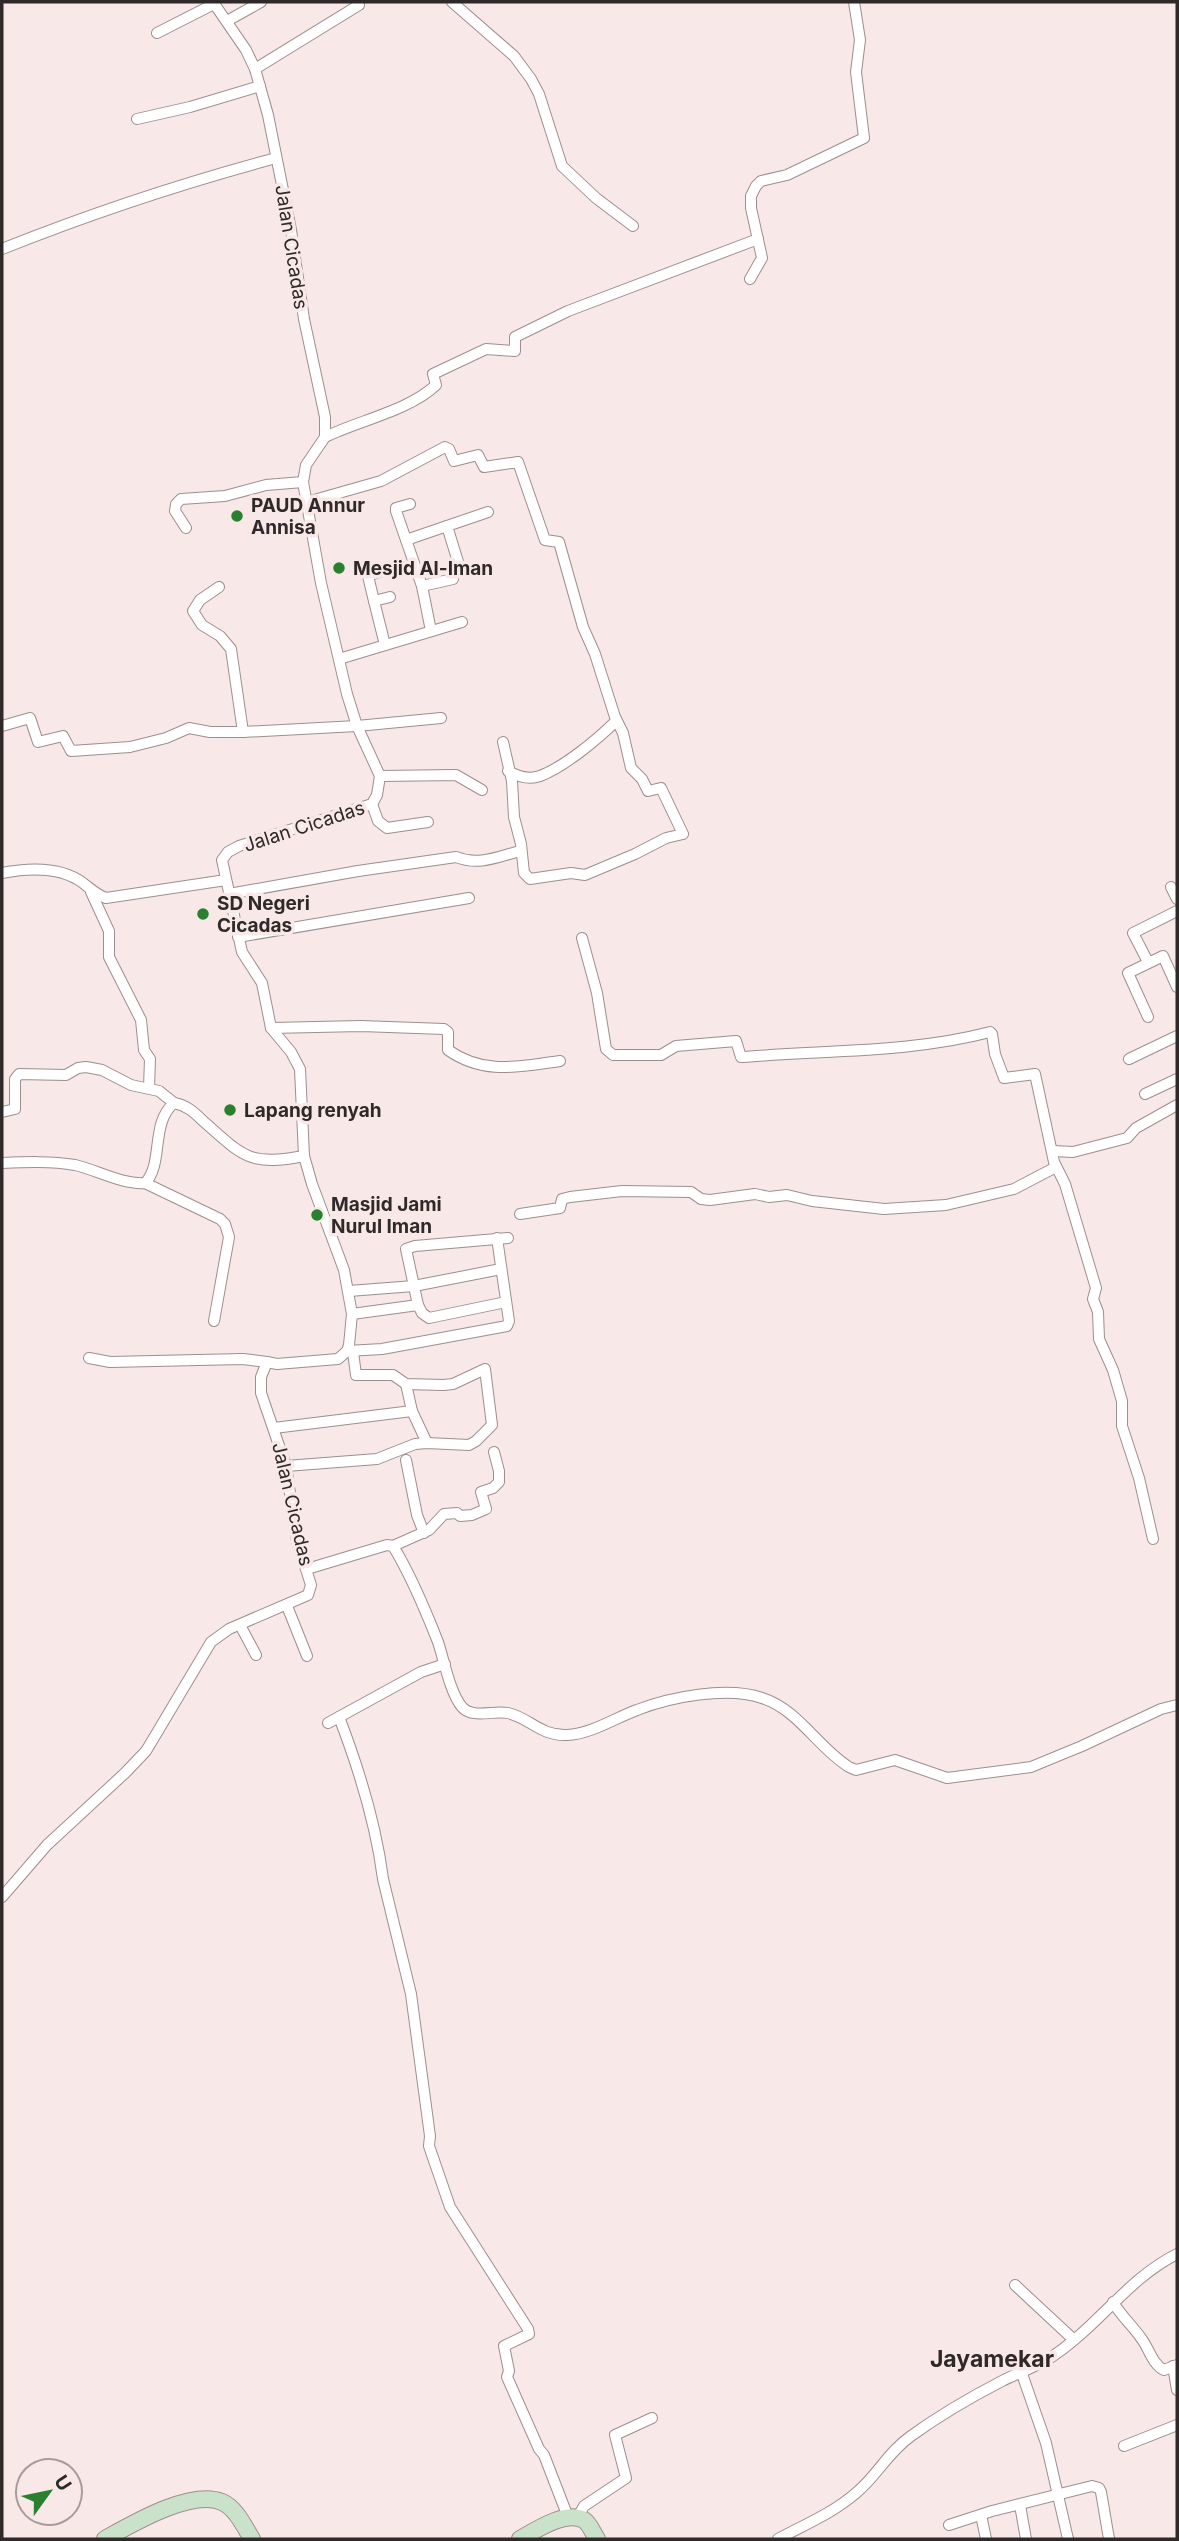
<svg xmlns="http://www.w3.org/2000/svg" width="1179" height="2541" viewBox="0 0 1179 2541" font-family="Inter,sans-serif">
<style>
.lines{fill:none;stroke-linecap:round;stroke-linejoin:round}
.street-casing{stroke:#9d8f8d;stroke-width:12}
.secondary-casing{stroke:#9d8f8d;stroke-width:18}
.street{stroke:#fff;stroke-width:10}
.secondary{stroke:#cae1ca;stroke-width:16}
.poi-dot{fill:#2a802e;stroke:#f8e8e7;stroke-width:2.5}
.labels{text-anchor:middle;stroke-width:7;stroke-linejoin:round;paint-order:stroke}
.street-label{font-size:19px;fill:#2f2929;stroke:#f8e8e7}
.poi-label{font-size:19px;font-weight:bold;fill:#2f2929;stroke:#f8e8e7;text-anchor:start}
.quarter-label{font-size:23px;font-weight:bold;fill:#2f2929;stroke:#f8e8e7}
</style>
<rect width="100%" height="100%" fill="#f8e8e7"/>
<g class="lines">
<g class="street-casing">
<g id="street">
<polyline points="452,2 514,56 531,79 539,94 562,166 596,198 633,226"/>
<polyline points="227,21 261,2"/>
<polyline points="157,33 214,4"/>
<polyline points="255,69 359,5"/>
<polyline points="137,119 190,107 260,86"/>
<path d="M2 249C92 213 183 183 276 158"/>
<polyline points="750,279 762,258 751,208 751,196 756,186 761,181 787,175 864,138 856,72 860,40 854,2"/>
<path d="M325 437C360 420 408 411 436 385L433 374 486 349 515 351V337L568 311 758 239"/>
<polyline points="307,502 381,481 445,447 449,449 454,461 478,455 484,467 518,462 545,540 559,542 583,627 595,654 615,717 623,733 631,768 642,779 648,791 661,788 683,834 666,838 635,854 585,875 571,873 530,879 524,873 521,844 514,817 512,781 503,742"/>
<polyline points="410,504 396,508 396,511 422,586 431,631"/>
<polyline points="447,526 459,565"/>
<polyline points="186,528 175,511 176,504 181,499 225,496 266,485 303,482"/>
<polyline points="406,540 488,512"/>
<polyline points="422,586 453,579"/>
<polyline points="219,587 200,600 193,611 202,625 220,636 231,649 243,732"/>
<polyline points="374,601 368,576 384,570"/>
<polyline points="385,645 374,601 390,597"/>
<polyline points="339,659 462,622"/>
<polyline points="2,726 30,718 38,742 63,736 71,751 130,747 166,738 189,728 210,732 243,732 357,726 441,718"/>
<path d="M508 771C517 776 529 780 540 776 564 767 598 739 616 721"/>
<polyline points="380,776 456,775 482,790"/>
<polyline points="372,804 378,821 387,828 428,822"/>
<path d="M2 873C28 868 60 866 83 883 91 889 97 895 106 898L226 880"/>
<polyline points="1171,887 1177,899"/>
<polyline points="91,892 109,931 109,957 141,1020 144,1050 150,1059 149,1088"/>
<path d="M229 894 358 871 456 857C479 866 497 857 520 851"/>
<polyline points="238,937 469,898"/>
<path d="M582 938 597 993 606 1049 613 1055H661L676 1046 736 1041 741 1057H744C826 1050 910 1053 990 1032L992 1034 995 1054 1004 1078 1035 1074 1054 1162 1065 1184 1096 1288 1093 1299 1098 1312 1099 1339 1113 1370 1122 1401V1426L1139 1478 1153 1539"/>
<polyline points="1148,962 1133,933 1177,911"/>
<polyline points="1148,1017 1128,973 1163,956 1177,987"/>
<path d="M271 1028 361 1026 444 1029 448 1032V1050C485 1076 520 1066 560 1061"/>
<polyline points="1129,1059 1177,1036"/>
<polyline points="1145,1094 1177,1079"/>
<polyline points="2,1112 15,1109 15,1079 19,1074 66,1075 78,1068 86,1067 102,1070 131,1085 159,1091 174,1103"/>
<polyline points="1053,1151 1073,1152 1127,1138 1136,1128 1177,1105"/>
<path d="M2 1163C26 1162 51 1161 75 1165 97 1170 123 1185 145 1183 164 1164 150 1123 174 1103 186 1105 194 1112 202 1120 242 1155 248 1167 304 1156"/>
<polyline points="145,1183 220,1219 225,1224 229,1237 214,1321"/>
<polyline points="520,1214 560,1208 562,1199 570,1197 622,1191 691,1192 701,1199 710,1200 755,1194 769,1197 787,1195 812,1201 884,1209 946,1205 1014,1189 1056,1167"/>
<polyline points="349,1291 414,1286 501,1269"/>
<polyline points="506,1302 429,1318 422,1313 418,1305 406,1249 415,1246 508,1238"/>
<polyline points="352,1314 418,1305"/>
<polyline points="347,1351 382,1349 507,1326 509,1321 497,1238"/>
<polyline points="89,1358 110,1362 243,1359 267,1362"/>
<polyline points="406,1384 412,1411 427,1443"/>
<polyline points="274,1428 412,1411"/>
<polyline points="406,1460 417,1515 424,1533"/>
<polyline points="286,1466 377,1459 415,1444 427,1443 469,1445 476,1441 492,1425 485,1369 453,1384 443,1385 406,1384 393,1375 356,1375 353,1352"/>
<polyline points="393,1546 429,1530 444,1514 457,1513 460,1516 472,1515 486,1509 481,1492 493,1488 499,1482 499,1471 494,1452"/>
<path d="M307 1569 387 1545 393 1546C411 1575 425 1609 438 1642 444 1660 450 1693 462 1707 472 1719 494 1710 508 1713 530 1718 540 1736 567 1735 591 1734 615 1718 637 1710 670 1697 727 1686 762 1698 799 1710 817 1747 849 1767L856 1770 895 1760 947 1778 1031 1767 1082 1746 1161 1709 1177 1705"/>
<polyline points="287,1606 307,1656"/>
<polyline points="240,1625 256,1655"/>
<path d="M339 1717C359 1769 376 1824 383 1879L411 1994 430 2136 429 2146 450 2207 528 2329 529 2334 504 2346 509 2371 507 2377 539 2449 544 2455 568 2517"/>
<polyline points="328,1723 421,1672 445,1664"/>
<polyline points="2,1897 47,1845 125,1773 146,1751 211,1642 229,1629 308,1595 311,1585 297,1541 286,1466 261,1393 261,1377 267,1362 277,1364 338,1359 347,1351 349,1345 352,1314 344,1270 312,1184 304,1156 300,1069 291,1052 271,1028 262,983 242,952 222,860 228,852 239,846 372,804 377,795 380,776 357,726 347,694 321,583 303,482 306,465 325,437 325,417 304,319 291,230 268,115 255,69 246,50 213,2"/>
<polyline points="1015,2285 1073,2339"/>
<path d="M1113 2302C1121 2316 1132 2325 1141 2338 1149 2348 1152 2364 1164 2370L1177 2365"/>
<polyline points="1173,2366 1177,2390"/>
<polyline points="1021,2371 1046,2443 1068,2539"/>
<polyline points="1124,2446 1177,2425"/>
<polyline points="1020,2505 1026,2539"/>
<polyline points="981,2515 986,2539"/>
<polyline points="577,2518 584,2506 626,2478 615,2435 652,2418"/>
<polyline points="949,2525 992,2511 1092,2486 1099,2488 1101,2492 1109,2539"/>
<path d="M778 2539C804 2525 833 2513 856 2493 877 2476 887 2453 911 2436 940 2415 971 2397 1002 2381 1018 2373 1035 2367 1050 2358 1097 2328 1127 2279 1177 2254"/>
</g>
</g>
<g class="secondary-casing">
<g id="secondary">
<path d="M105 2539C132 2524 191 2489 222 2502 236 2508 244 2526 252 2539"/>
<path d="M520 2539C536 2530 566 2510 584 2520 590 2524 593 2533 597 2539"/>
</g>
</g>
<use href="#street" class="street"/>
<use href="#secondary" class="secondary"/>
</g>
<g class="poi-dot">
<circle cx="237" cy="516" r="7"/>
<circle cx="339" cy="568" r="7"/>
<circle cx="203" cy="914" r="7"/>
<circle cx="230" cy="1110" r="7"/>
<circle cx="317" cy="1215" r="7"/>
</g>
<g class="labels">
<g class="street-label">
<text transform="translate(292 247) rotate(81)" y="7">Jalan Cicadas</text>
<text transform="translate(304 826) rotate(-18)" y="7">Jalan Cicadas</text>
<text transform="translate(293 1504) rotate(77)" y="7">Jalan Cicadas</text>
</g>
<g class="poi-label">
<text x="251" y="512">PAUD Annur<tspan x="251" dy="22">Annisa</tspan></text>
<text x="353" y="575">Mesjid Al-Iman</text>
<text x="217" y="910">SD Negeri<tspan x="217" dy="22">Cicadas</tspan></text>
<text x="244" y="1117">Lapang renyah</text>
<text x="331" y="1211">Masjid Jami<tspan x="331" dy="22">Nurul Iman</tspan></text>
</g>
<g class="quarter-label">
<text x="992" y="2367">Jayamekar</text>
</g>
</g>
<rect width="1179" height="2541" fill="none" stroke="#2f2929" stroke-width="7"/>
<g transform="translate(49 2492) rotate(57)"><circle r="33" fill="#f8e8e7" stroke="#a89c9b" stroke-width="2"/>
<path d="M0-5L12 26L0 18L-12 26Z" fill="#2a802e"/>
<text y="-10" font-size="19" font-weight="bold" text-anchor="middle" fill="#2f2929">U</text>
</g>
</svg>
